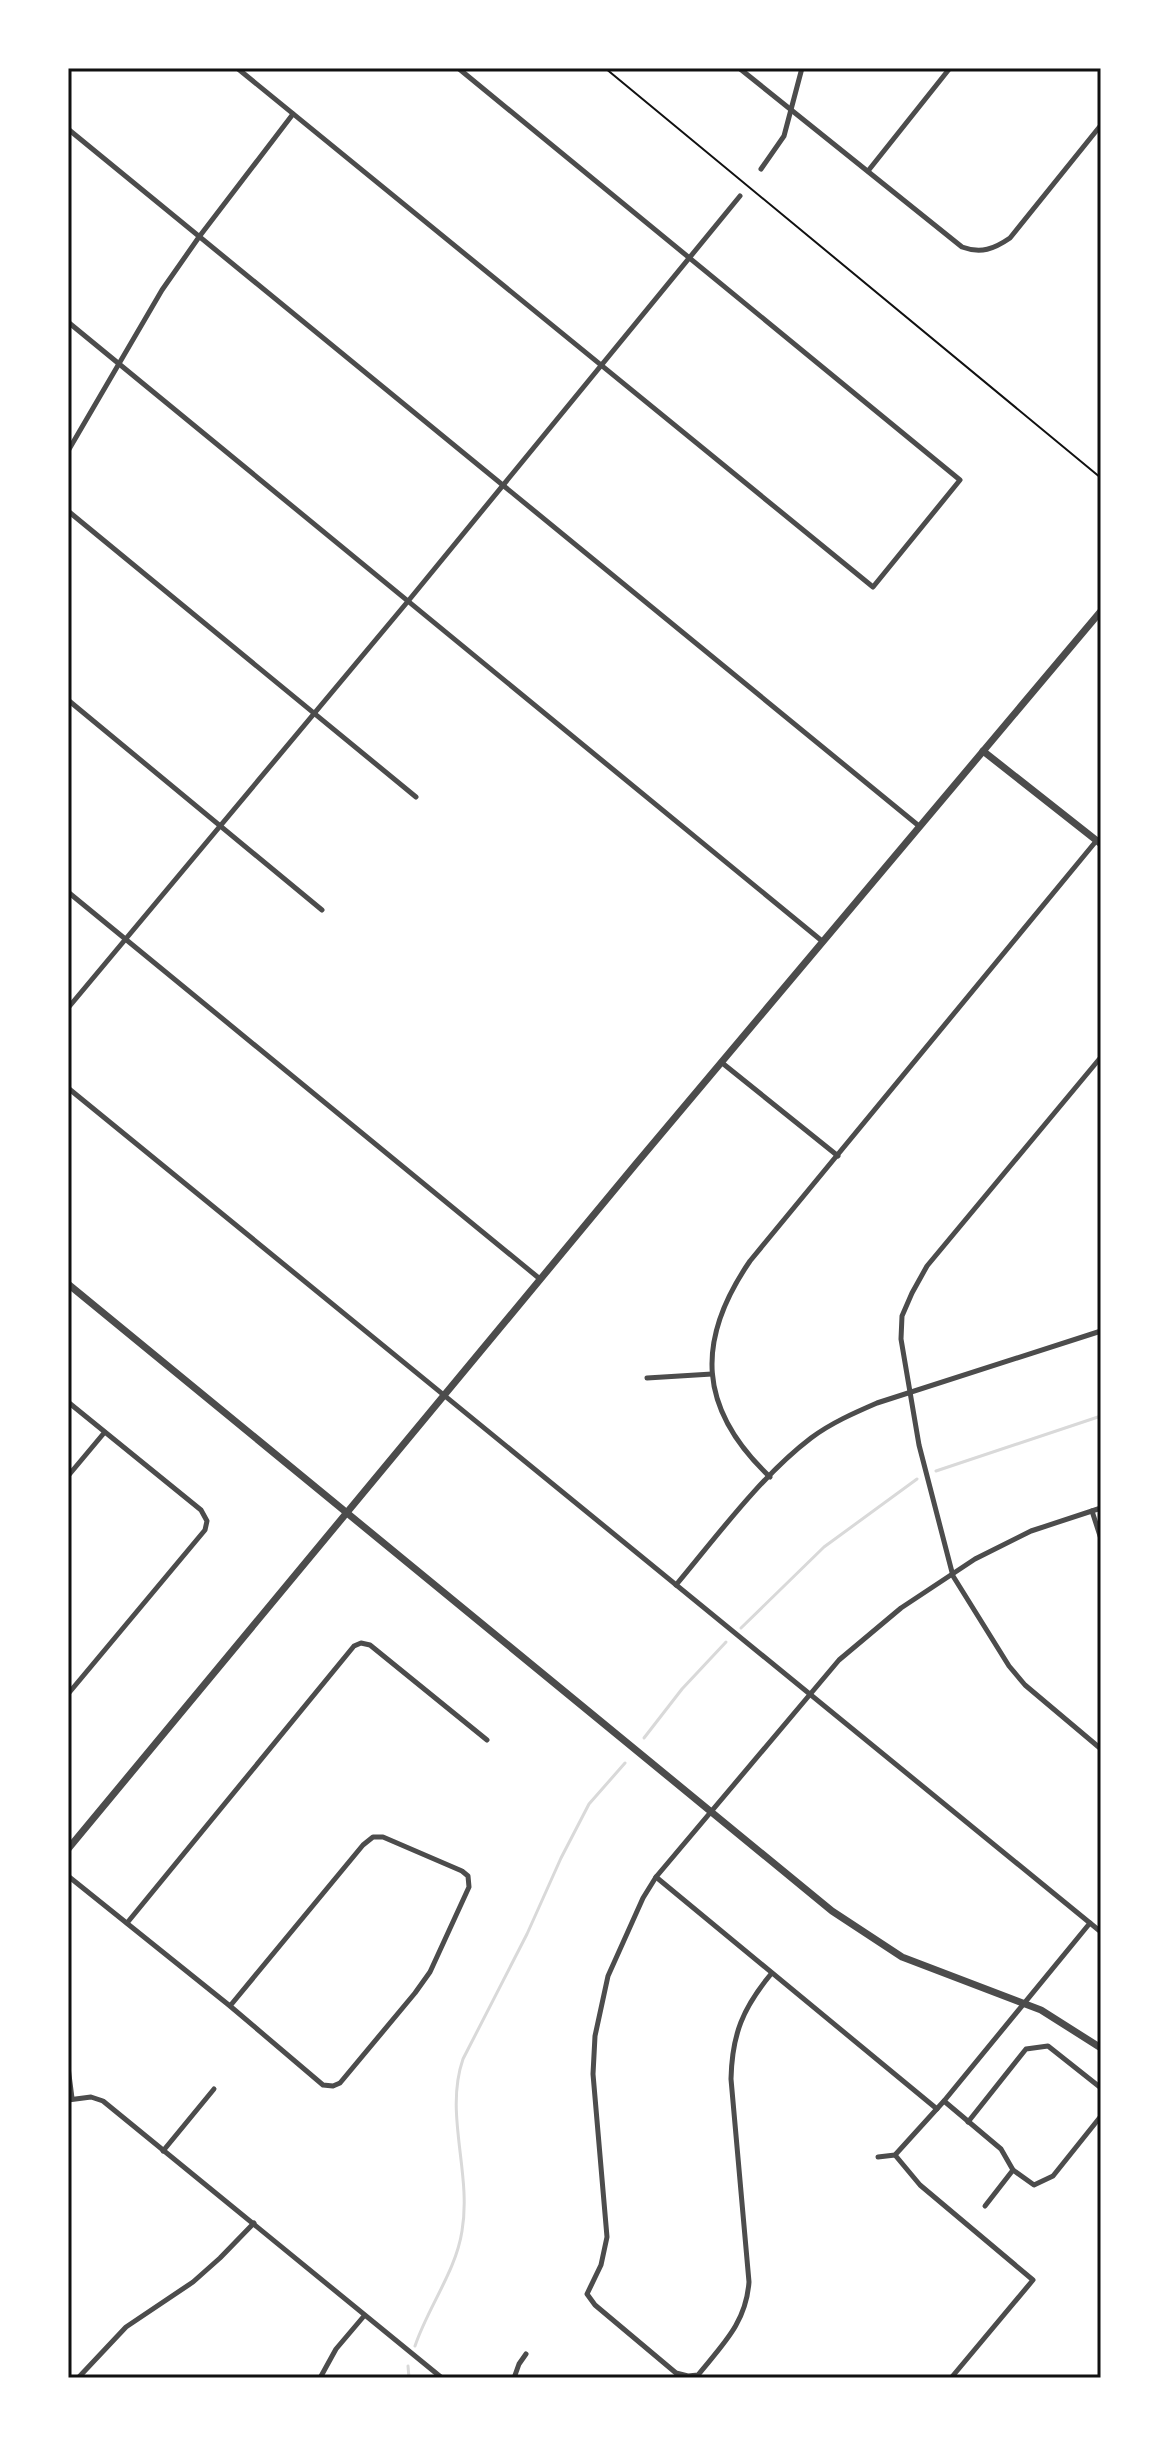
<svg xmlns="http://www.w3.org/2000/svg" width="1169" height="2446" viewBox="0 0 1169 2446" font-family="Lora,serif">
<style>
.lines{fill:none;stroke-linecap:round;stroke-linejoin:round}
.stream{stroke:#d9d9d9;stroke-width:3}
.path{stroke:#111;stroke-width:2}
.minor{stroke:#4c4c4c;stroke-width:5}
.tertiary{stroke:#4c4c4c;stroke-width:7}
.neatline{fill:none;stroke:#111;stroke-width:3}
</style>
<rect width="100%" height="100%" fill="#fff"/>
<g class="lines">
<g class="stream">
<polyline points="936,1471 1101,1416"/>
<polyline points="741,1628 824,1547 917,1479"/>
<polyline points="644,1738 682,1689 726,1642"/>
<path d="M415 2346C428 2307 456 2271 462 2231 472 2173 444 2114 463 2059L527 1934 561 1858 589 1804 625 1763"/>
<polyline points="408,2366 409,2378"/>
</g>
<polyline class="path" points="605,68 1101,478"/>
<g class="minor">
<polyline points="237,68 873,587 960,480 458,68"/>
<path d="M739 68 962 247C981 254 994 249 1010 238L1101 125"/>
<polyline points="68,129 919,826"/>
<polyline points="761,169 784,136 802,68"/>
<polyline points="868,171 950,68"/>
<polyline points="68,322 822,941"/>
<polyline points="68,451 162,290 199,237 293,114"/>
<polyline points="68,511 416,797"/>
<polyline points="68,700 322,910"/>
<polyline points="68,892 540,1279"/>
<polyline points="68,1008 409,600 740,196"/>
<polyline points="1101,1057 927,1266 912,1293 902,1316 901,1339 919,1445 953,1576 1009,1666 1025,1685 1101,1749"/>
<polyline points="721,1062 838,1156"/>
<polyline points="68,1088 1101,1932"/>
<polyline points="647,1378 712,1374"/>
<polyline points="68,1402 201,1510 207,1521 205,1530 68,1694"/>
<polyline points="68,1476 104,1433"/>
<path d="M770 1477C698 1409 695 1341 750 1261L1097 840"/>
<polyline points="1092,1511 1101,1539"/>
<path d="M676 1585C717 1536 761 1476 811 1438 831 1423 854 1413 877 1403L1101 1331"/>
<polyline points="68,1876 230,2006 323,2085 333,2086 340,2083 415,1993 430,1972 469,1887 468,1876 462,1871 383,1837 373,1837 363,1845 230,2006"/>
<polyline points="656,1877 937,2109"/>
<polyline points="127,1923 354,1646 361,1643 370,1645 487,1740"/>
<path d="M771 1974C743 2008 732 2034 731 2079L749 2282C746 2323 723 2344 698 2375L688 2376 676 2373 595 2305 587 2294 601 2265 607 2237 593 2074 595 2036 608 1976 643 1898 656 1877 839 1660 901 1608 975 1559 1031 1531 1101 1508"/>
<polyline points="68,2067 72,2098"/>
<polyline points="68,2100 91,2097 103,2101 442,2378"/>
<polyline points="944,2101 1001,2149 1013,2170 985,2206"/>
<polyline points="968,2122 1026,2049 1048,2046 1101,2088"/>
<polyline points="163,2151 214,2089"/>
<polyline points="895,2155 920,2185 1033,2280 951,2378"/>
<polyline points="878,2157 895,2155 944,2101 1090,1923"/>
<polyline points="1013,2170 1034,2185 1053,2176 1101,2116"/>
<polyline points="78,2378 126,2327 193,2282 220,2258 254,2223"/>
<polyline points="320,2378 336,2349 364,2316"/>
<polyline points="514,2378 519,2364 526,2354"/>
</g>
<g class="tertiary">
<polyline points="983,751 1101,844"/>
<polyline points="68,1284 832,1911 902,1957 1041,2010 1101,2048"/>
<polyline points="68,1849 635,1165 1101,611"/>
</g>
</g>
<rect width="1169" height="2446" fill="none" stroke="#ffffff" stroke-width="140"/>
<rect x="70" y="70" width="1029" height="2306" class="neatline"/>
</svg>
